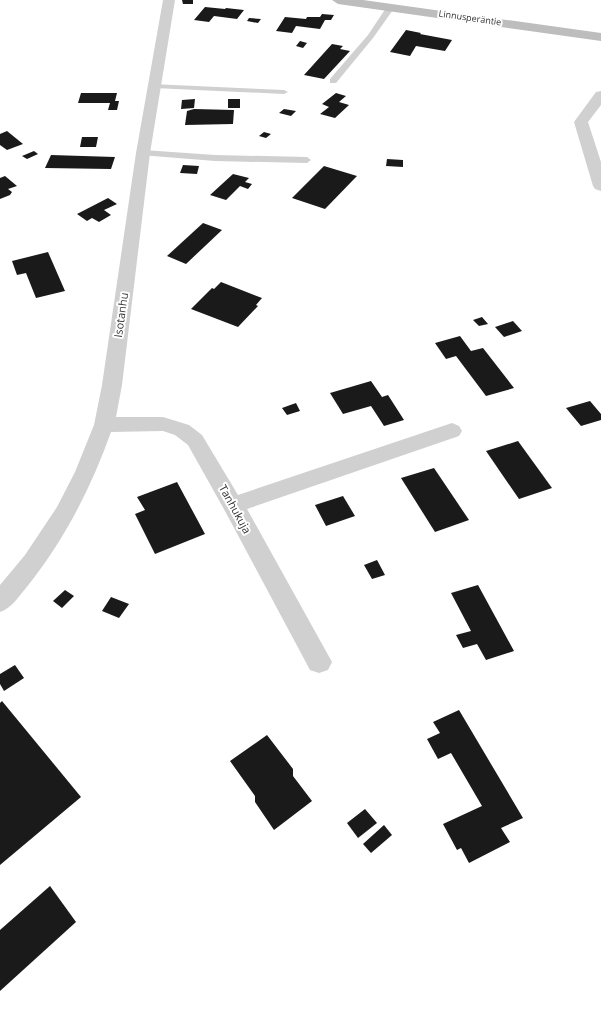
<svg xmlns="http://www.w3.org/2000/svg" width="601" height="1013" viewBox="0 0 601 1013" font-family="'Open Sans',sans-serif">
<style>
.building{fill:#1a1a1a}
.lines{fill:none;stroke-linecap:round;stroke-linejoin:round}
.lane{fill:#d0d0d0;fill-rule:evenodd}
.street{fill:#d0d0d0;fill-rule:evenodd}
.secondary{fill:#bdbdbd;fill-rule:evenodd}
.labels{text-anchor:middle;stroke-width:4;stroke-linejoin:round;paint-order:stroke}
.far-street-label{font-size:9px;fill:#333;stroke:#fff}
.street-label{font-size:11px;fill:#333;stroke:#fff}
</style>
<rect width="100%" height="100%" fill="#fff"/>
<g class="building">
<polygon points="182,0 193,0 193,4 183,4"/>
<polygon points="205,7 225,9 226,8 244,10 237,19 214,16 209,22 194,20"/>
<polygon points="322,14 334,15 331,20 325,20 320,29 296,26 292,33 276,31 285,17 306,19 307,17 320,17"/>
<polygon points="249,18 261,19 258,23 247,21"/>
<polygon points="406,30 421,33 420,34 452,40 445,51 416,46 410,56 390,52"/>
<polygon points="300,41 307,43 303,48 296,46"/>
<polygon points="332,44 343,46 340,49 350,51 324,79 304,75"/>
<polygon points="81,93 117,93 115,101 119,101 117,110 108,110 110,103 78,103"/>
<polygon points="336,93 346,96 339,102 349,105 335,118 320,114 329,107 322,104"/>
<polygon points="195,99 194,108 181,109 182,100"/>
<rect x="228" y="99" width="12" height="9"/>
<polygon points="194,109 234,110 233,124 185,125 187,111"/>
<polygon points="284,109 296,111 291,116 279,113"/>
<polygon points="7,131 23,144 7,150 0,145 0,134"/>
<polygon points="264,132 271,134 266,138 259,136"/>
<polygon points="82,137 98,137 96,147 80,147"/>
<polygon points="34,151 38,154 27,159 22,156"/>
<polygon points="51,155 115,157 111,169 45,168"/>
<polygon points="387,159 403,160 403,167 386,166"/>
<polygon points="183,165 199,166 197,174 180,173"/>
<polygon points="324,166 357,176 325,209 292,198"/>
<polygon points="233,174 249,178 245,182 252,184 248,189 240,186 226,200 210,195"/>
<polygon points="5,176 17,186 8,189 12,192 10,195 0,199 0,178"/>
<polygon points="108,198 117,204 104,210 111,215 99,222 92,218 87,221 77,214"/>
<polygon points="203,223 222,230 186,264 167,256"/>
<polygon points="48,252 65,291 36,298 26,273 17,275 12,261"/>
<polygon points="221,282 262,298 256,305 258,306 238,327 191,309 212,288 214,289"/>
<polygon points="482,317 488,324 479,326 473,320"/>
<polygon points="513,321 522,331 504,337 495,327"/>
<polygon points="460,336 471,351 483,348 514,388 486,396 456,356 446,359 435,343"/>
<polygon points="371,381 382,397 388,395 404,420 384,426 371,406 343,414 330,393"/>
<polygon points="590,401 601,414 601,420 581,426 566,408"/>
<polygon points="296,403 300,411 287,415 282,408"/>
<polygon points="518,441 552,488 519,499 486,451"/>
<polygon points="434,468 469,520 435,532 401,478"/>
<polygon points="177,482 205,534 155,554 135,514 145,510 137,497"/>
<polygon points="343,496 355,516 326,526 315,505"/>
<polygon points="377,560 385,575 372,579 364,565"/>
<polygon points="478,585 514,651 486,660 477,644 463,648 456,635 471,631 451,593"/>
<polygon points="65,590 74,596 62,608 53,601"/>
<polygon points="111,597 129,604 119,618 102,611"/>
<polygon points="15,665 24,678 4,691 0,684 0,674"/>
<polygon points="2,701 81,797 0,865 0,703"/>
<polygon points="459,710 523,818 501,828 510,842 469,863 461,848 457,850 443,824 482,806 451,753 438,759 427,739 440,733 433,722"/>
<polygon points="267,735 293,769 293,776 312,801 274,830 255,802 255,796 230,761"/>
<polygon points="365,809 377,823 358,838 347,823"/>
<polygon points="384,825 392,835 371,853 363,844"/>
<polygon points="50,886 76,922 0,991 0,930"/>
</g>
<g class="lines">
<g class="lane">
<polygon points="388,5 395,7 373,38 336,83 330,83 330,79 368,35"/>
<polygon points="151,84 284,90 288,92 284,94 154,88 150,86"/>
<polygon points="143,150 215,155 307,157 311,160 307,163 215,161 140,155 139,153"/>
</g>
<g class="street">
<path d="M163 0H175L150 153 122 385 116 417H163L189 425 202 435 238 495 452 423 459 426 462 431 459 436 247 509 332 662 328 670 319 673 310 670 225 511 188 445 175 435 163 431 111 432C91 488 64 541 26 588 18 597 12 608 0 612V585L25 555 57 507 75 472 94 425 102 385 136 153Z"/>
<polygon points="601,91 601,105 588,122 601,162 601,191 595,189 593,186 574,122 596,92"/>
</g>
<polygon class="secondary" points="332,0 363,0 601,33 601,41 338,4"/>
</g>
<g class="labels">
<g class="far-street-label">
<text transform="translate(470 18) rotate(8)" y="3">Linnusperäntie</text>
</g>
<g class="street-label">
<text transform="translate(121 315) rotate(-82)" y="4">Isotanhu</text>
<text transform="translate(235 509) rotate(61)" y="4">Tanhukuja</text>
</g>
</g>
</svg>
